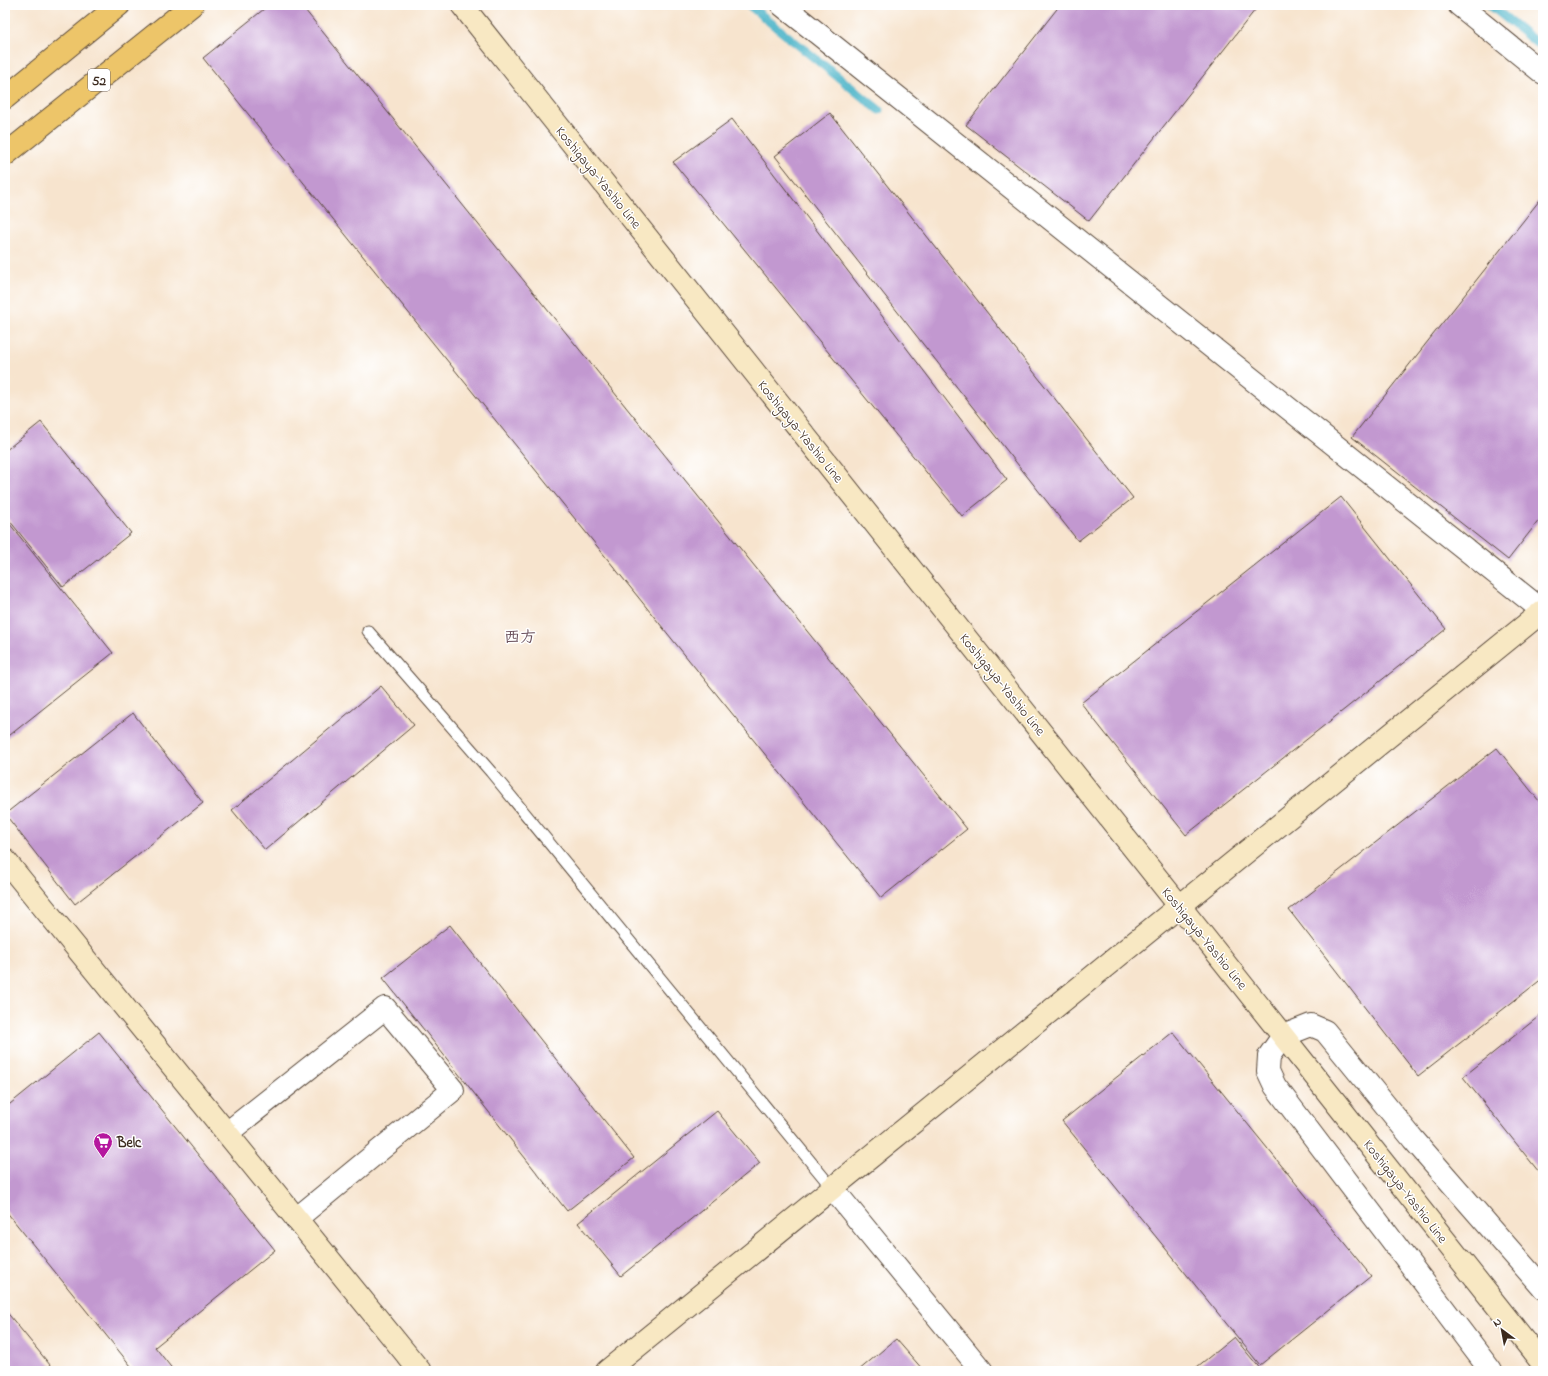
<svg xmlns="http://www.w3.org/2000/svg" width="1548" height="1376" viewBox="0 0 1548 1376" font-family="'Indie Flower','Klee One',sans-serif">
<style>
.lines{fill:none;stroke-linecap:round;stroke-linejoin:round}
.stream{stroke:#48b3c7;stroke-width:9}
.building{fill:#c298d0}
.lane-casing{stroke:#574638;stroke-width:13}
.street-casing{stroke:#574638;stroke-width:24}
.secondary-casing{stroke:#574638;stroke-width:24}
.primary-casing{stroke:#574638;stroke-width:24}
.lane{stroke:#fff;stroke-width:11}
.street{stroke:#fff;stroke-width:22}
.secondary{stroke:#f8e8c3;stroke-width:22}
.primary{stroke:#edc569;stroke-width:22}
.labels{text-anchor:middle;stroke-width:3;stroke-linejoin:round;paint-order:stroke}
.shield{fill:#fff;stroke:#766a62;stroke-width:1}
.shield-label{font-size:13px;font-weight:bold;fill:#3b2a1e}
.street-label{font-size:14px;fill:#3b2a1e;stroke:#fff}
.poi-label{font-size:14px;font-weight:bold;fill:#3b2a1e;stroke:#fff;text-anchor:start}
.quarter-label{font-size:16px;font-weight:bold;fill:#6a505c;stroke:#fff}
</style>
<rect width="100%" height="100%" fill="#fff"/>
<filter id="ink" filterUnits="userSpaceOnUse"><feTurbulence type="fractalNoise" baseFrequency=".025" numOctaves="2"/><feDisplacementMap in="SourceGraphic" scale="8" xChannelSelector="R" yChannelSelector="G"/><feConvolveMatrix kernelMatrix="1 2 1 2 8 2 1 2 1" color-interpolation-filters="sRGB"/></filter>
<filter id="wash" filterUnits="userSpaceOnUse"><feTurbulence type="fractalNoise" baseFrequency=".012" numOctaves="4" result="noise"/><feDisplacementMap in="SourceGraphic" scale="16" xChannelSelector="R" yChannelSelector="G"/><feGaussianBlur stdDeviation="0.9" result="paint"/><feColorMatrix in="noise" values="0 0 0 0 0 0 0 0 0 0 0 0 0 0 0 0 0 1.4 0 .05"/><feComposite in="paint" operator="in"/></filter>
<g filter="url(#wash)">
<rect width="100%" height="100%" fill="#f7e4ce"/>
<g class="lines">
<g class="stream">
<polyline points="749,5 879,110"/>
<polyline points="1490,5 1543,48"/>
</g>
</g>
<g id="blocks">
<g class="building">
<polygon points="269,5 301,5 967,829 881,898 203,58"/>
<polygon points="1060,5 1259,5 1089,221 966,125"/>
<polygon points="830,113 1133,498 1078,541 775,156"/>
<polygon points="732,119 1007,480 962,516 673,162"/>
<polygon points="1543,196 1543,515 1508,560 1352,437"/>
<polygon points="41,422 131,533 63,587 5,515 5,451"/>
<polygon points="1341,497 1446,629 1186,835 1081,703"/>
<polygon points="5,518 113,653 5,739"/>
<polygon points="381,686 414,725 265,850 232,810"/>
<polygon points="133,713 203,803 75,904 5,814"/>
<polygon points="1497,748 1543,806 1543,978 1418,1076 1289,910"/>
<polygon points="450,925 634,1158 567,1211 383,978"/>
<polygon points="1543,1013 1543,1177 1463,1077"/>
<polygon points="99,1032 275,1250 155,1347 174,1371 135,1371 5,1210 5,1108"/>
<polygon points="1173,1032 1371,1276 1260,1365 1062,1121"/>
<polygon points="717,1111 760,1163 621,1276 578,1223"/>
<polygon points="5,1310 55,1371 5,1371"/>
<polygon points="1234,1337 1262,1371 1192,1371"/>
<polygon points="896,1339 924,1371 858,1371"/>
</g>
</g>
</g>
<g filter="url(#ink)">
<use href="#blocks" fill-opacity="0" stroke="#574638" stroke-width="1"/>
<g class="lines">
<g class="lane-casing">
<polyline id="lane" points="368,631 491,772 833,1189"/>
</g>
<g class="street-casing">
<g id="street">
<polyline points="782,5 1543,611"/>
<polyline points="1459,5 1543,73"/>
<polyline points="227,1133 385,1008 453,1090 296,1219"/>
<polyline points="833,1189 982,1371"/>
<polyline points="1491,1371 1275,1086 1268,1071 1269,1056 1283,1036 1311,1025 1325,1031 1413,1139 1543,1288"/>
</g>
</g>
<g class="secondary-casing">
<g id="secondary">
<polyline points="462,5 1283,1036 1543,1364"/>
<polyline points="5,860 420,1371"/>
<polyline points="607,1371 1543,611"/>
</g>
</g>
<g class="primary-casing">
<g id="primary">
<polyline points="5,98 119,5"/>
<polyline points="5,155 192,5"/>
</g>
</g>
<use href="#lane" class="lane"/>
<use href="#street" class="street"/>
<use href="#secondary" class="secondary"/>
<use href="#primary" class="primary"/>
</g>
</g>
<defs>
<g id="supermarket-pin" transform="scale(1)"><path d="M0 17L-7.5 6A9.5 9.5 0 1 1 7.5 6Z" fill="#b5179e" stroke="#fff"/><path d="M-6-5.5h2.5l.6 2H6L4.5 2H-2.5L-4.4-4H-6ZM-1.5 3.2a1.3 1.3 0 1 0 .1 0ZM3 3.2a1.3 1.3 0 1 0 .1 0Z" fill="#fff"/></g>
</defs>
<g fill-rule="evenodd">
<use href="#supermarket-pin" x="103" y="1142"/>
</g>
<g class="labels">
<rect class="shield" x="88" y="69" width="22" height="22" rx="3"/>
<g class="shield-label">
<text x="99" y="85">52</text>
</g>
<g class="street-label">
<text transform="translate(599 177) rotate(51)" y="5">Koshigaya-Yashio Line</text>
<text transform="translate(801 431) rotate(51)" y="5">Koshigaya-Yashio Line</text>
<text transform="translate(1003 684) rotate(51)" y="5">Koshigaya-Yashio Line</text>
<text transform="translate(1205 938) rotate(51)" y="5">Koshigaya-Yashio Line</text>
<text transform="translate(1406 1191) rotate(52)" y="5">Koshigaya-Yashio Line</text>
</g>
<g class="poi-label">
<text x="117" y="1147">Belc</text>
</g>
<g class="quarter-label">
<text x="520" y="642">西方</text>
</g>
</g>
<rect width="1548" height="1376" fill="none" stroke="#fff" stroke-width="20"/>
<g transform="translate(1502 1330) rotate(328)" stroke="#ffffff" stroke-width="3" paint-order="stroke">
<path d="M0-3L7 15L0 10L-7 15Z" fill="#3b2a1e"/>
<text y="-6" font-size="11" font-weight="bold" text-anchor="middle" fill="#3b2a1e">N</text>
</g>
</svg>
